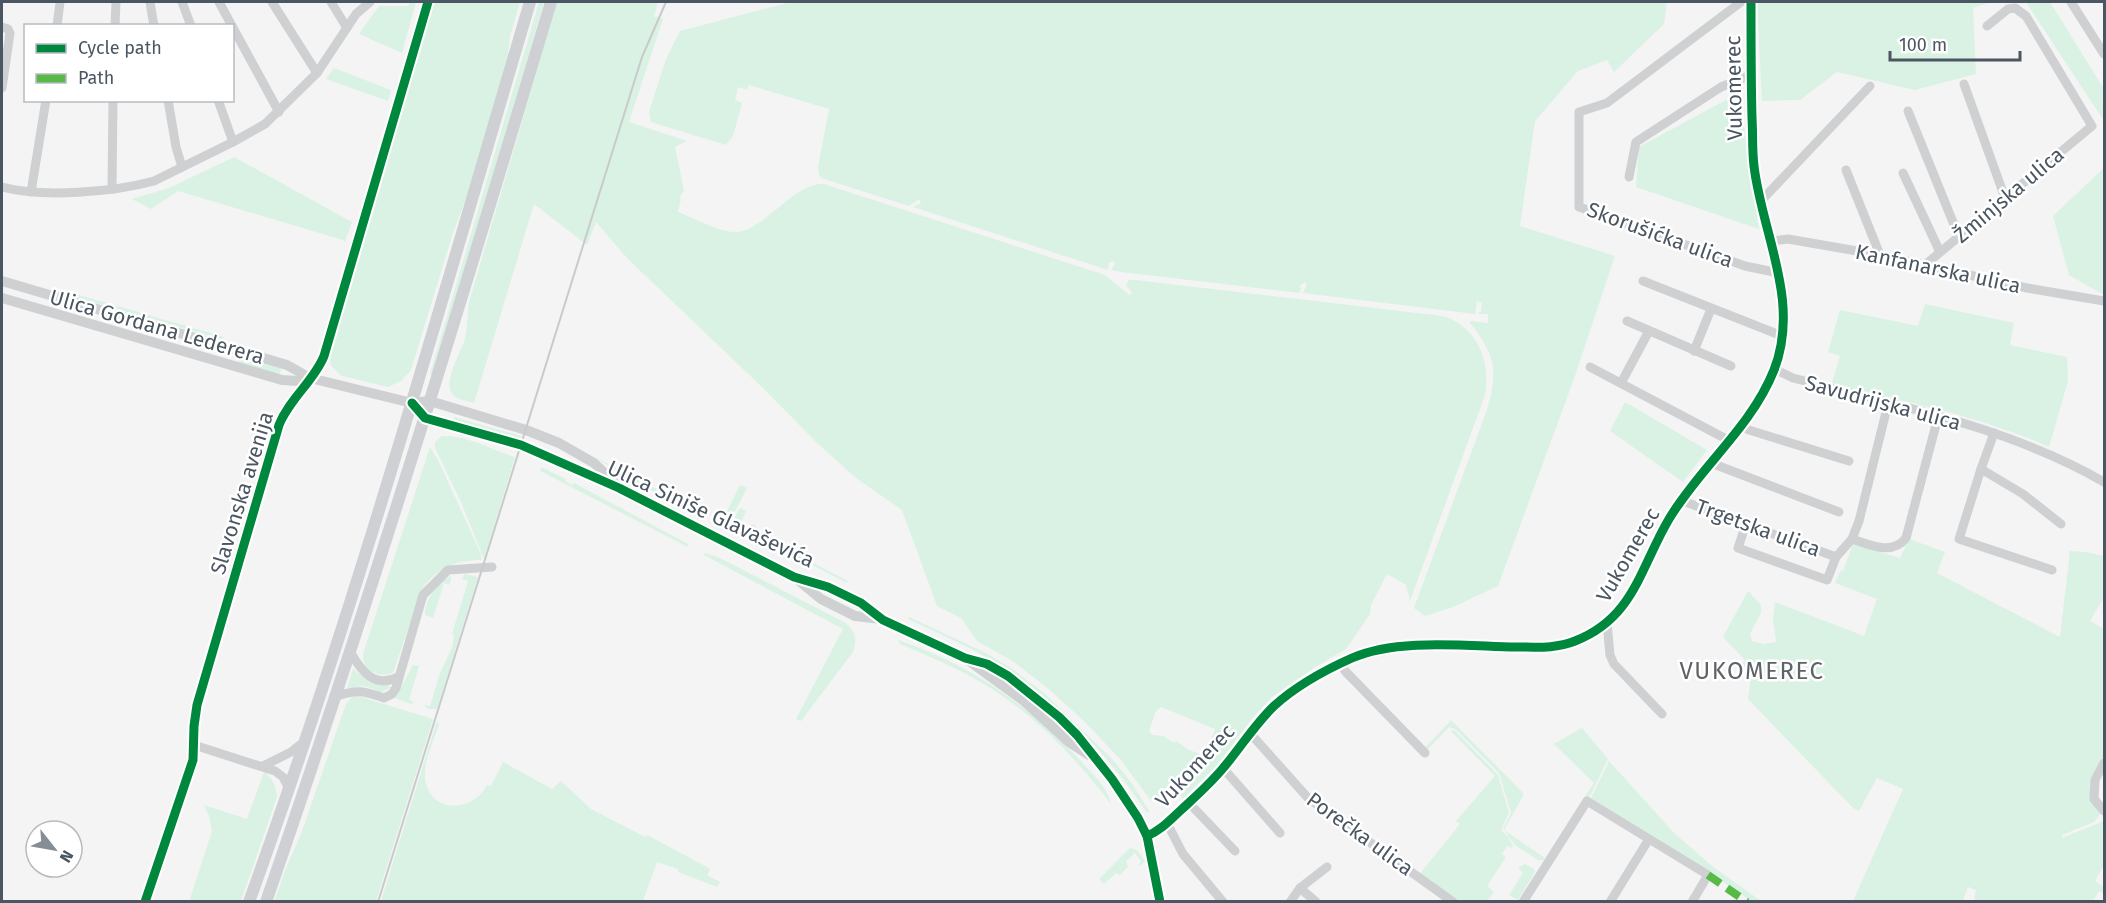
<svg xmlns="http://www.w3.org/2000/svg" width="2106" height="903" viewBox="0 0 2106 903" font-family="'Fira Sans',sans-serif">
<style>
.green{fill:#d9f2e3;fill-rule:evenodd}
.lines{fill:none;stroke-linecap:round;stroke-linejoin:round}
.minor{stroke:#ced0d2;stroke-width:9}
.tertiary{stroke:#ced0d2;stroke-width:10}
.secondary{stroke:#ced0d4;stroke-width:12}
.rail{stroke:#c9cacc;stroke-width:2}
.quiet{stroke:#58b947;stroke-width:8;stroke-dasharray:15 8;stroke-linecap:butt}
.cycleway-casing{stroke:#fff;stroke-width:13}
.cycleway{stroke:#00873e;stroke-width:9}
.labels{text-anchor:middle;stroke-width:5;stroke-linejoin:round;paint-order:stroke}
.street-label{font-size:21px;fill:#4a5661;stroke:#fff}
.quarter-label{font-size:24px;letter-spacing:1.5px;fill:#5f6368;stroke:#fff}
</style>
<rect width="100%" height="100%" fill="#f4f4f4"/>
<g class="green">
<polygon points="410,2 416,2 402,53 359,34 379,6 408,6"/>
<polygon points="434,2 520,2 510,36 507,65 471,185 453,233 411,370 401,381 388,387 342,376 331,366 330,358"/>
<polygon points="539,2 544,2 434,376 430,374"/>
<path d="M557 2H658L654 16 663 19 629 122 687 141 675 147 684 191 680 197 681 199 678 212C694 218 719 232 735 232 764 232 793 182 824 184L1105 275 1129 295 1132 293 1126 285 1129 280H1135L1426 314C1437 315 1448 316 1458 323 1482 338 1490 369 1485 395L1410 601 1406 585 1387 574 1371 605 1370 614 1346 649 1315 667 1272 697 1254 716 1218 764 1183 799 1174 787 1152 802 1120 759 1083 720 1045 686 1011 660 977 641 961 618 937 606 902 510 856 478 816 442 765 390 628 259 596 222 587 245 534 204 474 403C467 401 457 400 452 394 443 381 461 352 465 339 468 327 467 314 469 302ZM1161 707 1215 729 1206 752 1202 755 1187 749 1177 741 1174 743 1163 736 1152 735 1149 731 1156 711Z"/>
<path d="M791 2H1667L1664 24 1614 72 1607 60 1578 71 1535 121 1520 226 1615 256 1576 373 1498 586 1453 607 1425 616 1414 608 1488 407C1498 370 1495 354 1470 323V321L1488 323V314H1478L1479 312H1481L1482 303 1477 301 1475 314 1303 293 1307 284 1305 282 1300 286 1301 289 1299 293 1121 272 1111 270 1115 264 1113 261 1109 263 1108 270 913 207 921 203 919 199 909 206 821 178 819 175 818 167 829 109 749 85 747 90 738 87 735 100 742 103 733 136 726 145 651 122 649 112 666 59 680 31Z"/>
<polygon points="1757,2 1991,2 1973,8 1976,74 1915,90 1837,72 1800,100 1762,101"/>
<polygon points="2026,2 2050,2 2104,89 2104,121"/>
<polygon points="334,68 391,90 388,101 326,79"/>
<polygon points="1739,93 1759,229 1636,187 1639,147"/>
<polygon points="234,157 352,222 345,242 343,240 178,191 151,209 132,199 169,188"/>
<polygon points="2104,168 2104,295 2069,275 2053,216"/>
<polygon points="69,292 221,336 227,341 61,293"/>
<path d="M1925 304 2014 323 2010 345 2067 357 2068 381 2049 447C1980 416 1905 402 1832 383L1840 356 1828 352 1840 310 1918 326Z"/>
<polygon points="236,355 282,368 279,375 241,364 236,359"/>
<polygon points="1625,402 1707,450 1683,482 1610,431"/>
<polygon points="454,417 521,436 520,440 453,420"/>
<path d="M442 436C467 435 492 450 515 457L484 559 461 502 435 448V442Z"/>
<path d="M430 447 438 460 481 554V560C456 560 437 568 422 589L394 670 392 673C378 678 362 670 363 654Z"/>
<polygon points="595,457 689,506 690,511 623,475"/>
<polygon points="541,467 566,479 565,481 572,485 574,483 688,544 688,547 540,471"/>
<polygon points="740,485 747,488 730,521 726,513"/>
<polygon points="740,508 746,511 740,524 748,529 752,524 756,526 755,529 764,534 766,532 770,534 767,539 803,558 806,552 805,559 848,581 847,583 732,523"/>
<polygon points="1909,539 1945,552 1937,573 2060,637 2070,551 2086,552 2104,556 2104,597 2090,621 2104,629 2104,756 2091,780 2090,787 2091,801 2101,813 2094,822 2062,835 2062,838 2104,821 2104,865 2095,881 2104,887 2104,894 2099,891 2093,901 1980,901 1974,899 1976,890 1968,887 1963,901 1853,901 1903,789 1877,778 1859,811 1853,808 1748,699 1751,677 1742,664 1745,660 1723,637 1748,591 1761,605 1761,613 1750,634 1752,641 1764,644 1776,642 1773,618 1775,602 1864,636 1877,599 1835,583 1841,570 1843,571 1853,544 1900,558"/>
<path d="M705 553 720 558 844 622C855 630 858 639 853 652L801 721 796 719 843 629 704 555Z"/>
<polygon points="465,574 478,577 437,709 428,709 424,705 430,706 440,673 452,648 454,635 452,634 468,581 462,579"/>
<path d="M451 576 450 585 444 583 433 618 425 615C426 598 436 583 451 576Z"/>
<path d="M909 617 986 653 1011 668 1044 693 1114 761 1133 785 1149 811 1147 813C1109 756 1057 699 998 664 970 647 938 633 908 619Z"/>
<path d="M898 640C970 664 1028 705 1080 760 1091 773 1108 787 1111 804 1076 758 1034 714 984 684 958 668 928 656 900 644Z"/>
<polygon points="413,665 419,666 409,700 414,702 411,704 395,698"/>
<polygon points="353,669 370,682 392,687 382,692 364,686 347,688"/>
<polygon points="358,696 433,719 376,901 274,902 286,868 301,834 346,704 352,697"/>
<polygon points="1451,720 1524,794 1504,830 1545,858 1543,860 1538,860 1515,845 1504,830 1503,829 1511,813 1499,773 1455,729 1449,727 1428,749 1425,748"/>
<path d="M437 721 439 724C434 740 423 762 425 779 430 814 473 813 487 785L491 786 503 762 552 789 561 781 591 809 645 837 647 835 709 868 710 870 707 875 720 882 717 887 678 872V869L657 862 643 901H381Z"/>
<polygon points="1582,728 1608,759 1589,798 1584,798 1594,783 1554,744"/>
<polygon points="1454,730 1498,775 1509,813 1501,830 1508,837 1513,846 1511,848 1507,846 1502,854 1506,857 1487,886 1494,892 1487,901 1458,901 1419,875 1460,824 1456,821 1495,776 1451,731"/>
<polygon points="1609,761 1675,834 1712,866 1761,901 1751,901 1700,866 1591,798"/>
<path d="M264 772C273 778 276 786 277 797L241 901 189 902 212 831 209 816 204 805 247 819Z"/>
<polygon points="1130,848 1137,850 1145,861 1140,866 1139,864 1141,861 1135,853 1126,861 1128,867 1120,875 1116,873 1104,884 1099,879"/>
<polygon points="1525,864 1534,869 1535,872 1518,900 1509,895 1523,873 1518,868"/>
</g>
<g class="lines">
<g class="minor">
<polyline points="150,2 154,26"/>
<polyline points="182,2 191,26"/>
<polyline points="219,2 232,26"/>
<polyline points="272,2 317,73"/>
<polyline points="331,2 347,28"/>
<polyline points="1741,2 1607,103 1579,112 1579,207 1745,266 1779,273"/>
<polyline points="2071,2 2104,54"/>
<polyline points="57,26 60,2"/>
<polyline points="115,26 116,2"/>
<polyline points="232,26 279,112"/>
<polyline points="2,27 8,29 10,33 2,88"/>
<polyline points="1964,84 2005,198"/>
<polyline points="168,100 176,147 182,167"/>
<polyline points="218,100 233,142"/>
<polyline points="1908,111 1959,237"/>
<polyline points="1846,170 1880,255"/>
<polyline points="1903,173 1940,252"/>
<polyline points="1629,177 1636,142 1721,87 1751,75"/>
<path d="M2 187C42 198 114 192 154 181L233 142 265 124 317 73 356 14 370 2"/>
<polyline points="112,189 113,100"/>
<polyline points="31,192 46,100"/>
<polyline points="1760,202 1870,86"/>
<polyline points="1772,241 1788,239 1880,255 2027,288 2104,301"/>
<polyline points="1926,264 2092,126 2026,16 2015,8 2008,9 1987,26"/>
<polyline points="1643,281 1782,336"/>
<polyline points="1627,321 1731,366"/>
<polyline points="1694,351 1711,309"/>
<polyline points="1590,367 1730,441"/>
<path d="M1774 369 1793 378C1898 406 2009 427 2104 482"/>
<polyline points="310,378 324,356 428,2"/>
<polyline points="1621,383 1649,331"/>
<polyline points="1741,426 1749,430 1849,461"/>
<polyline points="1994,433 1981,469 2023,494 2061,524"/>
<polyline points="1711,463 1839,512"/>
<polyline points="1981,469 1959,539 2052,570"/>
<polyline points="1680,500 1836,557"/>
<polyline points="1746,524 1738,548 1827,580 1836,557 1852,539 1859,521 1888,404"/>
<path d="M1852 539C1870 545 1892 556 1906 538L1938 417"/>
<polyline points="1607,623 1610,655 1614,664 1662,714"/>
<path d="M351 653C361 671 375 689 398 677"/>
<polyline points="1341,663 1345,671 1425,753"/>
<path d="M337 696C357 689 364 691 384 698L392 694 396 688 423 595 448 570 492 567"/>
<polyline points="1250,733 1308,798 1453,902"/>
<polyline points="194,745 275,771 283,777 289,789"/>
<polyline points="2104,763 2095,780 2094,799 2104,811"/>
<polyline points="263,766 291,752 305,741"/>
<polyline points="1223,768 1280,833"/>
<polyline points="1189,803 1235,851"/>
<polyline points="1167,823 1183,854 1223,902"/>
<polyline points="1300,888 1327,867"/>
<polyline points="1290,902 1300,888 1316,902"/>
<polyline points="1523,902 1587,801 1708,875 1692,902"/>
<polyline points="1610,902 1649,839"/>
</g>
<g class="tertiary">
<polyline points="2,281 287,365 310,378 412,403 430,401 526,430 559,443 594,463 615,483"/>
<polyline points="2,298 282,380 298,381 310,378"/>
<polyline points="412,403 425,418 521,445 619,488 794,577 828,587 861,603 883,620 965,658 987,664 1008,676 1059,717 1077,735 1112,779 1138,818 1147,836 1160,902"/>
<polyline points="799,581 821,599 855,616 881,619"/>
<polyline points="969,661 1024,701 1069,742 1089,755"/>
<path d="M1147 836C1160 831 1170 820 1181 810 1195 797 1211 783 1224 767 1241 747 1255 724 1274 706 1296 686 1325 670 1352 658 1397 638 1466 646 1515 647 1536 647 1555 649 1575 641 1634 618 1640 568 1669 519 1700 467 1751 428 1774 370 1801 301 1762 234 1754 166 1752 150 1753 134 1752 118 1751 79 1751 40 1751 2"/>
<polyline points="145,902 193,760 194,726 197,705 279,425 292,401 310,378"/>
</g>
<g class="secondary">
<path d="M249 902C356 606 441 303 530 2"/>
<path d="M266 902C369 604 461 303 551 2"/>
</g>
<polyline class="rail" points="378,902 642,57 666,2"/>
<polyline class="quiet" points="1708,875 1747,902"/>
<g class="cycleway-casing">
<g id="cycleway">
<polyline points="412,403 425,418 521,445 619,488 794,577 828,587 861,603 883,620 965,658 987,664 1008,676 1059,717 1077,735 1112,779 1138,818 1147,836 1160,902"/>
<path d="M1147 836C1160 831 1170 820 1181 810 1195 797 1211 783 1224 767 1241 747 1255 724 1274 706 1296 686 1325 670 1352 658 1397 638 1466 646 1515 647 1536 647 1555 649 1575 641 1634 618 1640 568 1669 519 1700 467 1751 428 1774 370 1801 301 1762 234 1754 166 1752 150 1753 134 1752 118 1751 79 1751 40 1751 2"/>
<path d="M145 902 193 760 194 726 197 705 279 425C290 398 314 381 324 356L428 2"/>
</g>
</g>
<use href="#cycleway" class="cycleway"/>
</g>
<g class="labels">
<g class="street-label">
<text transform="translate(1734 88) rotate(-91)" y="7">Vukomerec</text>
<text transform="translate(2009 195) rotate(-40)" y="7">Žminjska ulica</text>
<text transform="translate(1660 235) rotate(20)" y="7">Skorušićka ulica</text>
<text transform="translate(1938 269) rotate(12)" y="7">Kanfanarska ulica</text>
<text transform="translate(157 327) rotate(16)" y="7">Ulica Gordana Lederera</text>
<text transform="translate(1883 403) rotate(15)" y="7">Savudrijska ulica</text>
<text transform="translate(242 493) rotate(-73)" y="7">Slavonska avenija</text>
<text transform="translate(711 514) rotate(25)" y="7">Ulica Siniše Glavaševića</text>
<text transform="translate(1758 528) rotate(20)" y="7">Trgetska ulica</text>
<text transform="translate(1628 555) rotate(-60)" y="7">Vukomerec</text>
<text transform="translate(1195 766) rotate(-47)" y="7">Vukomerec</text>
<text transform="translate(1360 834) rotate(36)" y="7">Porečka ulica</text>
</g>
<g class="quarter-label">
<text x="1752" y="679">VUKOMEREC</text>
</g>
</g>
<rect width="2106" height="903" fill="none" stroke="#4a5661" stroke-width="6"/>
<rect x="24" y="24" width="210" height="78" fill="#ffffff" stroke="#b7bbc0" stroke-width="1.5"/>
<rect x="36" y="44" width="30" height="9" fill="#00873e" stroke="#b7bbc0" stroke-width="1.5"/>
<text x="78" y="54" font-size="18" fill="#4a5661">Cycle path</text>
<rect x="36" y="74" width="30" height="9" fill="#58b947" stroke="#b7bbc0" stroke-width="1.5"/>
<text x="78" y="84" font-size="18" fill="#4a5661">Path</text>
<g transform="translate(54 849) rotate(121)"><circle r="28" fill="#ffffff" stroke="#b7bbc0" stroke-width="1.5"/>
<path d="M0-4.5L10 22L0 15L-10 22Z" fill="#868d94"/>
<text y="-9" font-size="16" font-weight="bold" text-anchor="middle" fill="#4a5661">N</text>
</g>
<path d="M1890 51v9h130v-9" fill="none" stroke="#4a5661" stroke-width="3"/>
<text x="1899" y="51" font-size="18" fill="#4a5661" stroke="#ffffff" stroke-width="4.5" paint-order="stroke">100 m</text>
</svg>
